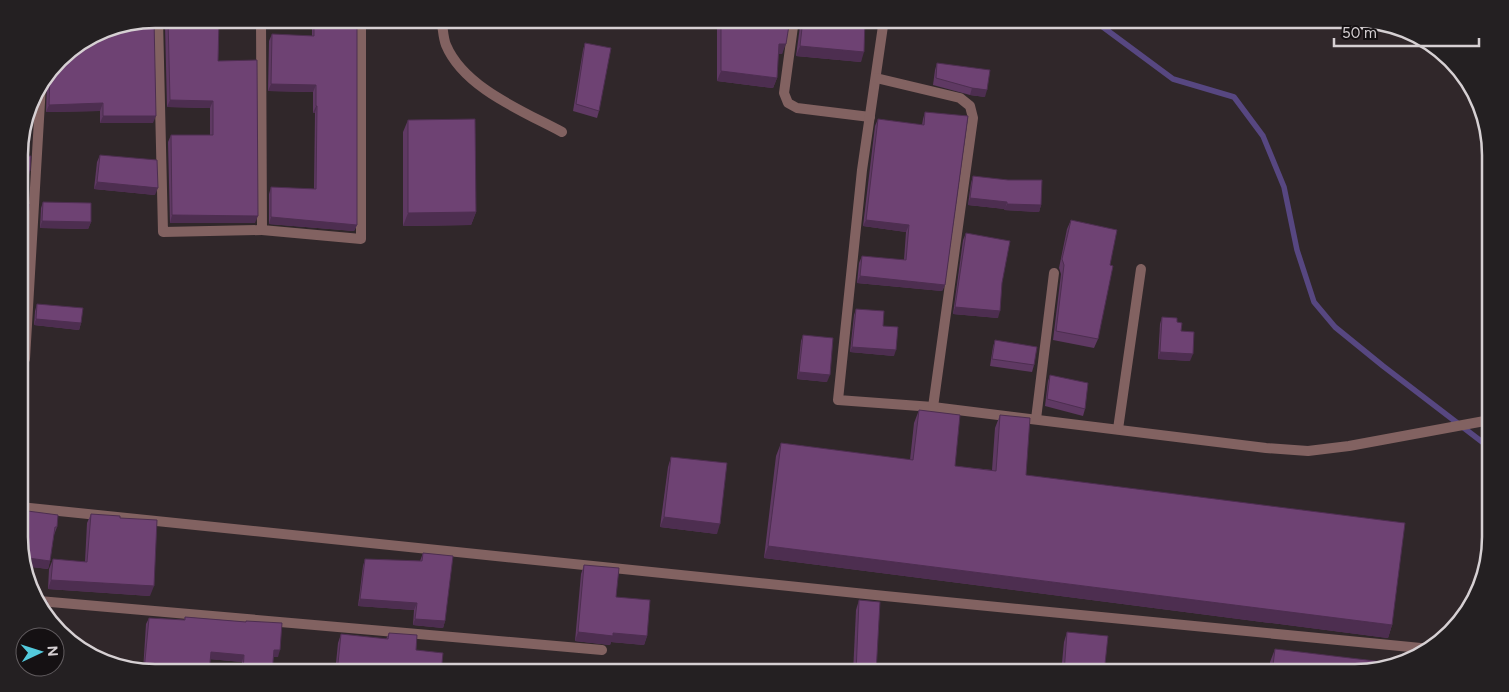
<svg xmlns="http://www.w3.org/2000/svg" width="1509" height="692" viewBox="0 0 1509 692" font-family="Figtree,sans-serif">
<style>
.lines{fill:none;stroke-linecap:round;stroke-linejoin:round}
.stream{stroke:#574781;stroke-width:5.5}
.street{stroke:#826261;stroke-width:10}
.wall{fill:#5f3963}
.shaded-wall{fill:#4d2e50}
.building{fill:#6e4273;stroke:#4d2e50}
.rim{fill:none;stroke:#d6d0d3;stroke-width:2.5}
</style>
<rect width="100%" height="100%" fill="#30272a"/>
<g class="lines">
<polyline class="stream" points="1092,19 1173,79 1234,97 1263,136 1284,187 1297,250 1314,302 1335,327 1383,366 1490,448"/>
<g class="street">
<polyline points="158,19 163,232 262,230"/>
<polyline points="261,19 262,230 361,239 361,19"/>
<path d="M441 19C443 27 443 38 446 45 464 88 523 111 562 132"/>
<polyline points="794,19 784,93 788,103 797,108 870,117"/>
<polyline points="884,19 862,170 838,400 933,407 1266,448 1308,451 1349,446 1490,420"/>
<polyline points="876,78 960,98 970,106 973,118 933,407"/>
<polyline points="25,359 41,85"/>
<polyline points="1036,419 1054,273"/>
<polyline points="1118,429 1141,269"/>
<polyline points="20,507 885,596 1431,649"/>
<polyline points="39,601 602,650"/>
</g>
</g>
<g class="wall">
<polygon points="167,19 219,19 218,61 255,223 170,223 168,142 171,135 210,135 210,108 167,107 165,25"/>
<polygon points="312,19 357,19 357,225 354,231 269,224 269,194 271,187 314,189 315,113 313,113 313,92 268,91 269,41 272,34 312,36"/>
<polygon points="717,19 790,19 782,54 778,54 777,78 773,88 717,81"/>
<polygon points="801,19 865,19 861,62 796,56"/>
<polygon points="585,43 599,111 597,118 573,111 583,50"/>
<polygon points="65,53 153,123 100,123 100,111 46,112 47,82 45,79"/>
<polygon points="937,63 985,97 970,95 933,85 935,70"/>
<polygon points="925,112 945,285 942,291 857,283 859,263 862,256 904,260 906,232 863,226 875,126 878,119 922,125 923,119"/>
<polygon points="408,120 476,212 471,225 403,226 403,132"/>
<polygon points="100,155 155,195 94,189 97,162"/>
<polygon points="973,176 1041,205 1039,212 1004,210 1005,209 968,205 971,183"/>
<polygon points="43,202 91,222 88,229 40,228 41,208"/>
<polygon points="1071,220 1110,265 1098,339 1094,348 1053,340 1061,274 1059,268 1067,229"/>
<polygon points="966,233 998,318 953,314 963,240"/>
<polygon points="37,304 81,323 79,330 34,325 35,311"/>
<polygon points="856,309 883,326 894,356 850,352 854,315"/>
<polygon points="1162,317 1177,322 1181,331 1190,361 1158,359 1160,324"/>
<polygon points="803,335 827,382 797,379 801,341"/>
<polygon points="995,340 1034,365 1032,372 990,366 993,347"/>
<polygon points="1050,375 1085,409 1083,416 1045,406 1048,381"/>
<polygon points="919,410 955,466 992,470 995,428 1000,415 1026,475 1392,625 1388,638 764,558 776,456 781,443 910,460 914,423"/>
<polygon points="671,457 717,534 660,527 668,467"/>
<polygon points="20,510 57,527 54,535 50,561 48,569 24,566 20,555 20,547 22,533"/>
<polygon points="91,514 120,518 150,596 48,589 49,569 53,559 85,562 87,523"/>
<polygon points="423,553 445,621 443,628 413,625 414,610 358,606 363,566 365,559 420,561"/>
<polygon points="584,565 616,597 647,636 644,645 611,642 610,645 575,641 581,574"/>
<polygon points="859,600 876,673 853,673 856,610"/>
<polygon points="185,617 246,622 246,621 278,657 273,657 272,673 241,673 242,662 210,659 155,673 143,671 146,624 149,618 184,620"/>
<polygon points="1067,632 1104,673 1061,673 1064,642"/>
<polygon points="389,633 416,650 441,673 335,673 338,643 341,634 386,639"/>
<polygon points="1275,649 1363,673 1269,673 1270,662"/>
</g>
<g class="shaded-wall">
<polygon points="779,44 786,44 782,54 775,54"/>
<polygon points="800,46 864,52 861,62 796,56"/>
<polygon points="721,71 777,78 773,88 717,81"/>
<polygon points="271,84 316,85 313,92 268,91"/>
<polygon points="972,88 987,90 985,97 970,95"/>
<polygon points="170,100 213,101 210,108 167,107"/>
<polygon points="103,103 100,111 46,112 49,105"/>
<polygon points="316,106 317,106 315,113 313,113"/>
<polygon points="30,107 35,107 32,115 28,114"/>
<polygon points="103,116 156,116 153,123 100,123"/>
<polygon points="19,171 30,171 29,175 19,175"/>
<polygon points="97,182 158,188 155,195 94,189"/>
<polygon points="970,198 1007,202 1005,209 968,205"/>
<polygon points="1007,204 1041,205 1039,212 1004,210"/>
<polygon points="476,212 471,225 403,226 408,213"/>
<polygon points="172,215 258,216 255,223 170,223"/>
<polygon points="271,217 357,225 354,231 269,224"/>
<polygon points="25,220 28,220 26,227 22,227"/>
<polygon points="866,220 909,225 906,232 863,226"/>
<polygon points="42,221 91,222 88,229 40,228"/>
<polygon points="19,234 24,234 22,241 19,241"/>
<polygon points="860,276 945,285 942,291 857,283"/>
<polygon points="955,307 1000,311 998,318 953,314"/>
<polygon points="19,317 23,317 20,324 19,324"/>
<polygon points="36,319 81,323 79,330 34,325"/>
<polygon points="852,347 896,350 894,356 850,352"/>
<polygon points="1160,352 1193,354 1190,361 1158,359"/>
<polygon points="799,372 830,375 827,382 797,379"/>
<polygon points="664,517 720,524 717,534 660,527"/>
<polygon points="20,525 25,525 22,533 20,533"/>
<polygon points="768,546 1392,625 1388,638 764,558"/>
<polygon points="21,557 50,561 48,569 24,566"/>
<polygon points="51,580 154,586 150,596 48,589"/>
<polygon points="360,599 417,603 414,610 358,606"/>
<polygon points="415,619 445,621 443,628 413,625"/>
<polygon points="578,632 613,633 647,636 644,645 611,642 610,645 575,641"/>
<polygon points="274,650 280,650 278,657 272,657"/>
<polygon points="211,652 244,655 242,662 208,659"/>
</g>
<g class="building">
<polygon points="154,19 156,116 103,116 103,103 49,105 50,75 49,74 65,53 103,29"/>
<polygon points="168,19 219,19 218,61 257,60 258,216 172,215 171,135 213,135 213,101 170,100"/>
<polygon points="314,19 357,19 357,225 271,217 271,187 316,189 317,106 316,106 316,85 271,84 272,34 314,36"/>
<polygon points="721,19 790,19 786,44 779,44 777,78 721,71"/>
<polygon points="803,19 865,19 864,52 800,46"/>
<polygon points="585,43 611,48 599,111 576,104"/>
<polygon points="937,63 990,70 987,90 972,88 936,78"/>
<polygon points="36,90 35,107 30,107 33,94"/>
<polygon points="925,112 968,116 945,285 860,276 862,256 906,260 909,225 866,220 878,119 924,125"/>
<polygon points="475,119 476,212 408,213 408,120"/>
<polygon points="100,155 157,160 158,188 97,182"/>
<polygon points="19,156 31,156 30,171 19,171"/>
<polygon points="973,176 1008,180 1042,180 1041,205 1007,204 1007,202 970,198"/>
<polygon points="43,202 91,203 91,222 42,221"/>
<polygon points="19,204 29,204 28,220 25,220 24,234 19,234"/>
<polygon points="1071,220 1117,230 1110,265 1113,266 1098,339 1056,331 1064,265 1062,259"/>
<polygon points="966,233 1010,241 1002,283 1000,311 955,307"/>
<polygon points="19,302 24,302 23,317 19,317"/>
<polygon points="37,304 83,308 81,323 36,319"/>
<polygon points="856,309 884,311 883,326 898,327 896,350 852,347"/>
<polygon points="1162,317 1177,318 1177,322 1182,323 1181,331 1194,332 1193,354 1160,352"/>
<polygon points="803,335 833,338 830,375 799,372"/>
<polygon points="995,340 1037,347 1034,365 992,359"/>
<polygon points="1050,375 1088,383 1085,409 1047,399"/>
<polygon points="919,410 960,415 955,466 996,471 1000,415 1030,418 1026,475 1405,523 1392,625 768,546 781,443 913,460"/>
<polygon points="671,457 727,463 720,524 664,517"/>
<polygon points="20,510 58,515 57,527 55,527 50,561 21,557 25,525 20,525"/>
<polygon points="91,514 120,516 120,518 157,520 154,586 51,580 53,559 87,562"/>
<polygon points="423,553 453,556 445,621 415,619 417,603 360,599 365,559 422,561"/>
<polygon points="584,565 619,568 616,597 650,600 647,636 613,633 613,636 578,632"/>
<polygon points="38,598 41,600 47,601 48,620"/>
<polygon points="859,600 880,602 876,673 856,673"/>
<polygon points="185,617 246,622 246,621 282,623 280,650 274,650 272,673 243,673 244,655 211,652 209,673 155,673 144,671 149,618 185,620"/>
<polygon points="1067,632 1108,636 1104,673 1064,673"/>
<polygon points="389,633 417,635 416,650 443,653 441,673 337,673 341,634 388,639"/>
<polygon points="1275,649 1392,663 1363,673 1272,673"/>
</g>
<path d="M0 0H1509V692H0ZM155 28H1355A127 127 0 0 1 1482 155V537A127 127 0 0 1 1355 664H155A127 127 0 0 1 28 537V155A127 127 0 0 1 155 28Z" fill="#242022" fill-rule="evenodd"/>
<path class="rim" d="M155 28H1355A127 127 0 0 1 1482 155V537A127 127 0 0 1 1355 664H155A127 127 0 0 1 28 537V155A127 127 0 0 1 155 28Z"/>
<g transform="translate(40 652) rotate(86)"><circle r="24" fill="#151113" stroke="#625d60"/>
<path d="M0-4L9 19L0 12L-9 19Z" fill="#53cadc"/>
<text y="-8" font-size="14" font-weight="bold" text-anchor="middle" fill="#d6d0d3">N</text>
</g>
<path d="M1334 38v8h145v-8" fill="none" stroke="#d6d0d3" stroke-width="2.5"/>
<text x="1342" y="38" font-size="15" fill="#d6d0d3" stroke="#151113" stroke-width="4" paint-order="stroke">50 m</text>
</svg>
